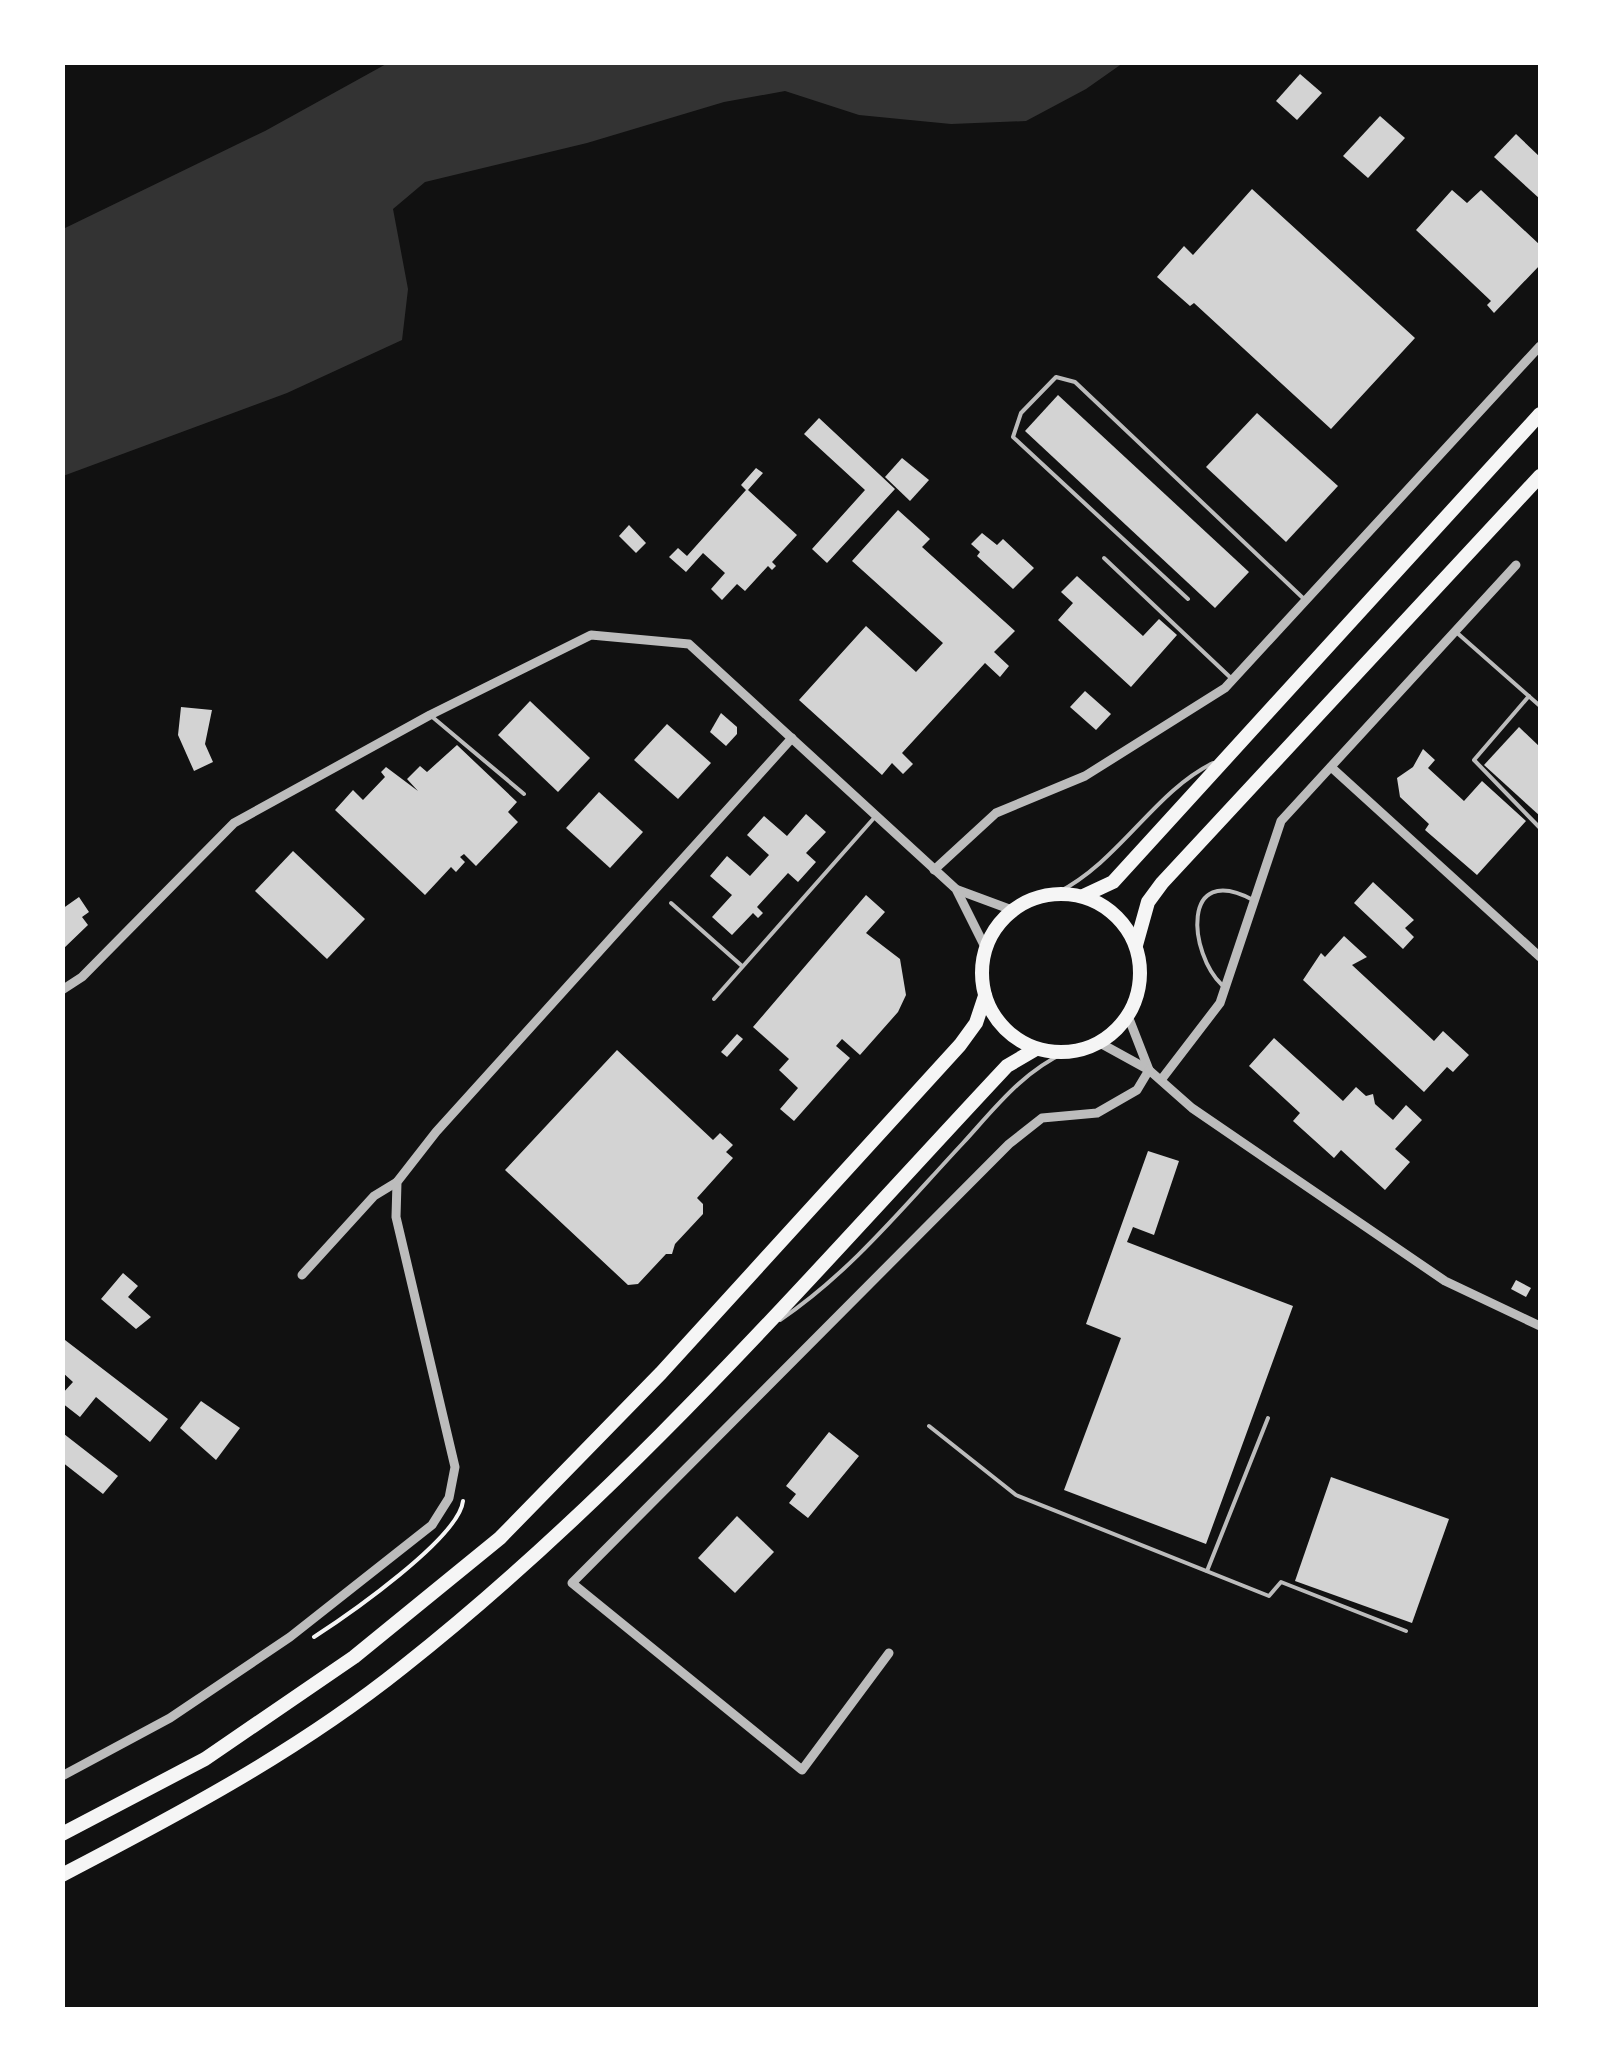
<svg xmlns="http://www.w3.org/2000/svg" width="1603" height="2072" viewBox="0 0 1603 2072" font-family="'Public Sans',sans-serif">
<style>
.water{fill:#333}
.building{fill:#d3d3d3}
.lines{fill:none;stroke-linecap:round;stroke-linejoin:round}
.path{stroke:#f5f5f5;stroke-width:4}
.service{stroke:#bcbcbc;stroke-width:4}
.minor{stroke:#bcbcbc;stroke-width:9}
.primary{stroke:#f5f5f5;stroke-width:14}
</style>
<rect width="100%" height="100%" fill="#111"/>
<polygon class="water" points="388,63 388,62 1123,63 1086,89 1026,121 951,124 859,115 785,91 724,102 587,143 425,182 393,209 408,289 402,340 287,393 63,476 63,229 265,131"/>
<g class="building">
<polygon points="1300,74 1322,93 1297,120 1276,101"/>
<polygon points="1380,116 1405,138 1368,178 1343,156"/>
<polygon points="1516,134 1540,157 1540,199 1494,157"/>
<polygon points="1252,189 1415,338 1331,429 1194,303 1190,306 1157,277 1184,246 1193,255"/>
<polygon points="1452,190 1467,203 1481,190 1540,245 1540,265 1494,313 1487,305 1491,301 1416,230"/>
<polygon points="1058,395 1249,572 1215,608 1025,431"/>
<polygon points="1257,413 1338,486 1286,542 1206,467"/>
<polygon points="819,418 895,489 827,563 812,549 865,490 804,434"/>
<polygon points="902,458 929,480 910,501 885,477"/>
<polygon points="756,468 763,473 748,490 797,535 772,562 776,566 772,570 768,566 745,591 737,584 722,600 711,589 725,573 703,553 686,572 669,557 678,548 687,556 746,490 741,485"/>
<polygon points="898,510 930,539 922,547 1015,631 994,652 1009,666 1000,677 985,663 902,753 913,764 903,774 892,763 882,775 799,700 866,626 916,672 943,643 852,561"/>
<polygon points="629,525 646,543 636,553 619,536"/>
<polygon points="982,533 997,545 1003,539 1034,568 1013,589 977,556 980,552 971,544"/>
<polygon points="1077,576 1143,636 1159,619 1177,635 1131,687 1058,620 1073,603 1061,592"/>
<polygon points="1085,691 1111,714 1096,730 1070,707"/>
<polygon points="530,701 590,758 558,792 498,735"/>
<polygon points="181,707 212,710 205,744 213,762 194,771 178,735"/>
<polygon points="721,713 737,727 737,734 726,746 710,732"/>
<polygon points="667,724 711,763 678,799 634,760"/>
<polygon points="1519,727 1540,747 1540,816 1484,765"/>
<polygon points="457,745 517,802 508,812 518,822 476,866 464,854 460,857 465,862 456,872 451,867 425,895 335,810 353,790 363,800 385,777 381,772 386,767 418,791 407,779 420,766 427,772"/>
<polygon points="1423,749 1435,760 1428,768 1464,801 1482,781 1526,821 1477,875 1425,830 1429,824 1400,797 1397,778 1413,767"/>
<polygon points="599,792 643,832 610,868 566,828"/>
<polygon points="806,814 826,832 806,853 816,862 798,882 788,873 757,907 763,913 758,918 753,913 732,935 712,917 732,895 710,876 727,856 750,876 769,855 747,835 764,816 787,836"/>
<polygon points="293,851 365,919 327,959 255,891"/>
<polygon points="1373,882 1414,920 1405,928 1414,937 1403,949 1354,903"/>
<polygon points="866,895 885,912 866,933 900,959 906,995 898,1012 860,1055 842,1039 836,1046 850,1058 794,1121 780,1109 798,1088 779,1070 789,1059 753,1027"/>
<polygon points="79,897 89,912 82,917 88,925 62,950 62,909"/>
<polygon points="1344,936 1367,957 1352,965 1434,1041 1443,1031 1469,1055 1453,1072 1447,1067 1424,1092 1303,980 1321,953 1325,957"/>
<polygon points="737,1034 743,1039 727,1057 721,1052"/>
<polygon points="1274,1038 1343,1101 1356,1087 1366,1096 1373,1094 1375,1104 1393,1120 1406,1105 1422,1120 1395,1149 1410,1162 1385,1190 1341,1150 1334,1158 1293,1121 1300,1113 1249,1066"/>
<polygon points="617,1050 713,1140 720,1133 733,1145 726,1152 733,1158 697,1198 703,1204 703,1214 675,1244 672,1254 666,1254 638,1284 628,1285 505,1170"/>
<polygon points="1148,1151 1179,1161 1154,1235 1133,1227 1127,1242 1293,1306 1206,1544 1064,1490 1121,1338 1086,1324"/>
<polygon points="123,1273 138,1286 128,1297 151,1317 136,1329 101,1299"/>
<polygon points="1516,1280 1531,1288 1526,1297 1511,1289"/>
<polygon points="65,1340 168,1419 150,1442 96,1397 80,1417 62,1403 62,1394 73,1382 62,1372"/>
<polygon points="201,1401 240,1428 216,1460 180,1428"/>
<polygon points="829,1432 859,1456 808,1518 789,1503 796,1494 786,1486"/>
<polygon points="64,1434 118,1476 103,1494 62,1462"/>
<polygon points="1331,1477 1449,1519 1412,1623 1295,1581"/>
<polygon points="737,1516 774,1552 735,1593 698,1558"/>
</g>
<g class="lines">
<path class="path" d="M314 1637C348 1615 459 1538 463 1501"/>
<g class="service">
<polyline points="1104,558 1232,679"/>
<polyline points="1188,599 1013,437 1021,413 1056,377 1075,382 1304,599"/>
<polyline points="1455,631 1540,706"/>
<polyline points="1529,696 1474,760 1540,828"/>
<polyline points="430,715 524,794"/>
<path d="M1057 893C1120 861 1154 792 1213 763"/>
<polyline points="671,903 742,966"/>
<path d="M1222 985C1189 954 1180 861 1253 900"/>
<polyline points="714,999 874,818"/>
<path d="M780 1320C850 1273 905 1205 963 1143 995 1108 1022 1072 1066 1052"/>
<polyline points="929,1426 1016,1495 1269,1596 1281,1582 1406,1631"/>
<polyline points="1207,1571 1268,1418"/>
</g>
<g class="minor">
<polyline points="1331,767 1540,957"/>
<polyline points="934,870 996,813 1085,776 1225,688 1540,346"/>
<polyline points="958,890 1012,910"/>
<polyline points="62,990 82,977 234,823 430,715 591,635 689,644 956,889 985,947"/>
<polyline points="1128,1016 1149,1070"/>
<polyline points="1100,1043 1149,1070 1192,1108 1445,1281 1540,1326"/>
<polyline points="1161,1080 1220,1003 1281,821 1516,565"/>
<polyline points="302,1275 374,1196 397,1182"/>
<polyline points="889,1653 802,1770 572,1583 1009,1144 1042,1118 1097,1113 1137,1090 1149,1070"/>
<polyline points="62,1776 170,1718 290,1637 432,1525 449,1498 455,1467 396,1217 397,1182 436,1132 792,738"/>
</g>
<g class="primary">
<circle cx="1061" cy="973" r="79"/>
<polyline points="1083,896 1113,882 1540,414"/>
<polyline points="1136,945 1148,902 1162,883 1540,476"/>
<polyline points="62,1834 205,1759 354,1657 500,1538 661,1373 960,1045 976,1023 985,996"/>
<path d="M62 1875C181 1813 298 1751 403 1667 626 1491 814 1272 1007 1066L1036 1049"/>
</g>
</g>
<rect width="1603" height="2072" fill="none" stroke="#ffffff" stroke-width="130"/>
</svg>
